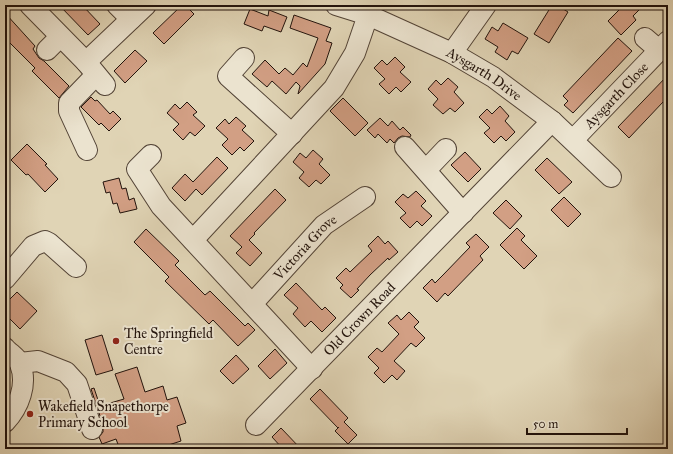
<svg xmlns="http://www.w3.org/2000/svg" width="673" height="454" viewBox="0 0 673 454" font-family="'IM FELL Great Primer',serif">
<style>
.building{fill:#d29f84;stroke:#22130c}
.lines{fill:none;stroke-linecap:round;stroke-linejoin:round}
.minor-casing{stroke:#524336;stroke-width:22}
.minor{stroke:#ebe3cf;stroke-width:20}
.poi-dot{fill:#8f2418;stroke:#ebe3cf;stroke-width:1.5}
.labels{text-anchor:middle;stroke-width:4;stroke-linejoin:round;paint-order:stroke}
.street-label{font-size:14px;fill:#22130c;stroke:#ebe3cf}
.poi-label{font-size:14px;fill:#22130c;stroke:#ebe3cf;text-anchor:start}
</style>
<rect width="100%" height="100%" fill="#e0d4b5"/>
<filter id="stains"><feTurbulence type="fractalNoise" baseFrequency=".005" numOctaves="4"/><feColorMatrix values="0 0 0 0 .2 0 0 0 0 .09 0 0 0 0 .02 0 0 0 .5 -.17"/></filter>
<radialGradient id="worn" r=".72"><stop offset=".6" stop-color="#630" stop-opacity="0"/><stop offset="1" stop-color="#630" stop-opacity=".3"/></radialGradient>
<g class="building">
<polygon points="59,5 82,5 100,24 88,35"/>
<polygon points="182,5 185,5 194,14 164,44 153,33"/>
<polygon points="552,5 557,5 568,12 549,43 534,34"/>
<polygon points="624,5 644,5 633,16 636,20 621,35 608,21"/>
<polygon points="250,9 268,16 269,10 287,17 281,32 264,26 262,31 244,24"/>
<polygon points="5,13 35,46 33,49 39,58 44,61 69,86 59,98 32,71 35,68 5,38"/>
<polygon points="294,15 331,28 326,41 332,43 325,64 298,94 300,86 296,82 286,94 272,81 267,87 252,74 265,60 279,74 285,68 293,75 303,63 307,67 318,38 290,28"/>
<polygon points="503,23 528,38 518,54 512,51 507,60 495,52 498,47 485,39 492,27 498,31"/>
<polygon points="618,38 632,51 573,113 564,105 568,101 563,96"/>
<polygon points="135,50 147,61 125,83 114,71"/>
<polygon points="395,57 405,67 400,72 411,82 401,92 396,87 389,94 379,84 385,79 374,68 382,60 387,65"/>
<polygon points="668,75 668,107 663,102 629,138 618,127"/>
<polygon points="448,78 458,87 454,92 464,103 455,112 450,108 443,114 433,105 438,99 428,89 436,80 441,85"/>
<polygon points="91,97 95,101 97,100 110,114 113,111 121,119 109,131 101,123 99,125 81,107"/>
<polygon points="343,98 368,123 355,136 330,111"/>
<polygon points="187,102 197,112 193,115 205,126 195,136 190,132 183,140 173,130 179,124 167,113 175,104 180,109"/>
<polygon points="500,106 509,116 505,121 515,132 506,141 501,136 494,143 484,133 490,128 479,117 487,109 492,114"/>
<polygon points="236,117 246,126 242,130 254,141 244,151 240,147 232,155 222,145 228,139 216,128 225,119 229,124"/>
<polygon points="380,118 388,126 392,121 400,130 403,127 411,135 410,137 402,136 398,138 394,143 390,139 387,143 378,134 375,138 367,130"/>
<polygon points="27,144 47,164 45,165 58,179 45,192 28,174 26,175 11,160"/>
<polygon points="313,150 323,159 319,164 330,175 321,184 316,180 309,187 299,178 304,172 293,162 300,153 306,158"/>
<polygon points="465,152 481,169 468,182 451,165"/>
<polygon points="217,157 228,168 202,195 196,189 185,201 172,188 185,174 193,182"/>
<polygon points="547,158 572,182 559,194 535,170"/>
<polygon points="119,178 122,189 126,188 129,200 134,198 137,209 120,213 117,203 113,204 110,192 106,193 103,182"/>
<polygon points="275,189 286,200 254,233 255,234 249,240 262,253 250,266 236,253 242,247 230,236"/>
<polygon points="416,191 426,201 421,206 432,216 422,226 417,221 410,228 400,218 406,213 395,202 403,194 408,198"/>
<polygon points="564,197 581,214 568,227 551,210"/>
<polygon points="506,200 522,216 510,229 493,213"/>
<polygon points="517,228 525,236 521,240 537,256 524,269 500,245"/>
<polygon points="146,229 179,261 175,265 205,295 210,291 245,326 248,323 255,330 238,346 213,320 209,324 165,281 169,277 134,242"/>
<polygon points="476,234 489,247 480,256 483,260 448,296 445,293 437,302 423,288 432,279 435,283 443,275 470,247 466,243"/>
<polygon points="378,236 385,244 388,241 398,252 389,260 388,258 370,275 357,289 359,290 351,298 340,288 343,285 336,278 346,268 350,272 372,251 368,246"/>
<polygon points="296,283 322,310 325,307 336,318 322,332 311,321 305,327 293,314 298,308 284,295"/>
<polygon points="17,292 37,311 20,329 5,314 5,304"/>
<polygon points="409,312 419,322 414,327 425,338 416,347 411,343 394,361 405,371 397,380 392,375 384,383 374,373 379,368 368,357 377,348 382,352 399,334 388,323 397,315 401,320"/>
<polygon points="102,335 113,370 96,375 85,340"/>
<polygon points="275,349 287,363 270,379 258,366"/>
<polygon points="236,355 249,369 233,384 220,371"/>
<polygon points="137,367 145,392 163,386 167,400 177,397 186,423 177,426 181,441 156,449 123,449 122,446 119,447 116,439 102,444 99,437 103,432 103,425 91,389 94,388 100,406 124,399 115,374"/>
<polygon points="320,389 348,418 344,422 357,435 348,444 335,431 339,427 338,428 310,399"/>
<polygon points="281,428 301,449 283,449 272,437"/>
</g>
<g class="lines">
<g class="minor-casing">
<g id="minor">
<polyline points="30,5 86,62 105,85"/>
<polyline points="117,5 131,19"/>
<path id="s1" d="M336 5 368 15 452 53 493 77 552 121 611 177"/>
<polyline points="645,38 659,50"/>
<polyline points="47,50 60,37"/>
<polyline points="452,53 486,5"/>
<polyline points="244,58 228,76 292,134"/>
<polyline points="86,62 146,5"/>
<path id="s2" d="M573 140 668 41"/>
<polyline points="405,147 463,213"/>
<polyline points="87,150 69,111 69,103 96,75"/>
<polyline points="151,155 137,169 161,206 312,369"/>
<polyline points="426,170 446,149"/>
<polyline points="193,240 334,88 355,53 368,15"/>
<polyline points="5,279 33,246 45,241 49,243 76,267"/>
<path id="s3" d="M252 304 324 225 365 197"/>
<path d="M5 348C9 353 18 358 20 364 28 384 19 407 5 422"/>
<polyline points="20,363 38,361 66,372 77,384 92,429"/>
<path id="s4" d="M256 425 552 121"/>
</g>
</g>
<use href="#minor" class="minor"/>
</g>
<g class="poi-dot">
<circle cx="116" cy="341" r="4"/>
<circle cx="30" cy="414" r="4"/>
</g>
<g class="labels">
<g class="street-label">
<text dy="5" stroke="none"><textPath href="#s1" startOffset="164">Aysgarth Drive</textPath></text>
<text dy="5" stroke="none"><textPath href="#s2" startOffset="62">Aysgarth Close</textPath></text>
<text dy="5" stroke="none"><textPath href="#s3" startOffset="78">Victoria Grove</textPath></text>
<text dy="5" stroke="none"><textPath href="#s4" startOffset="148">Old Crown Road</textPath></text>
</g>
<g class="poi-label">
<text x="124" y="338">The Springfield<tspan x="124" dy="16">Centre</tspan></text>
<text x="38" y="411">Wakefield Snapethorpe<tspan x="38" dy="16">Primary School</tspan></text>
</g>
</g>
<rect width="673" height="454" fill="none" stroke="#e0d4b5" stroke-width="20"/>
<rect x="6" y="6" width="661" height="442" fill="none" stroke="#22130c" stroke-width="2"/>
<rect x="10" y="10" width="653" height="434" fill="none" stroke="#22130c"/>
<path d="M527 428v6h100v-6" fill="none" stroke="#22130c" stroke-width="2"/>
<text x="533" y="428" font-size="12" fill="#22130c" stroke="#ebe3cf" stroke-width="3" paint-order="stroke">50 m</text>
<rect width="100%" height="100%" filter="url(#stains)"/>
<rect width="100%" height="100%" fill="url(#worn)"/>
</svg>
